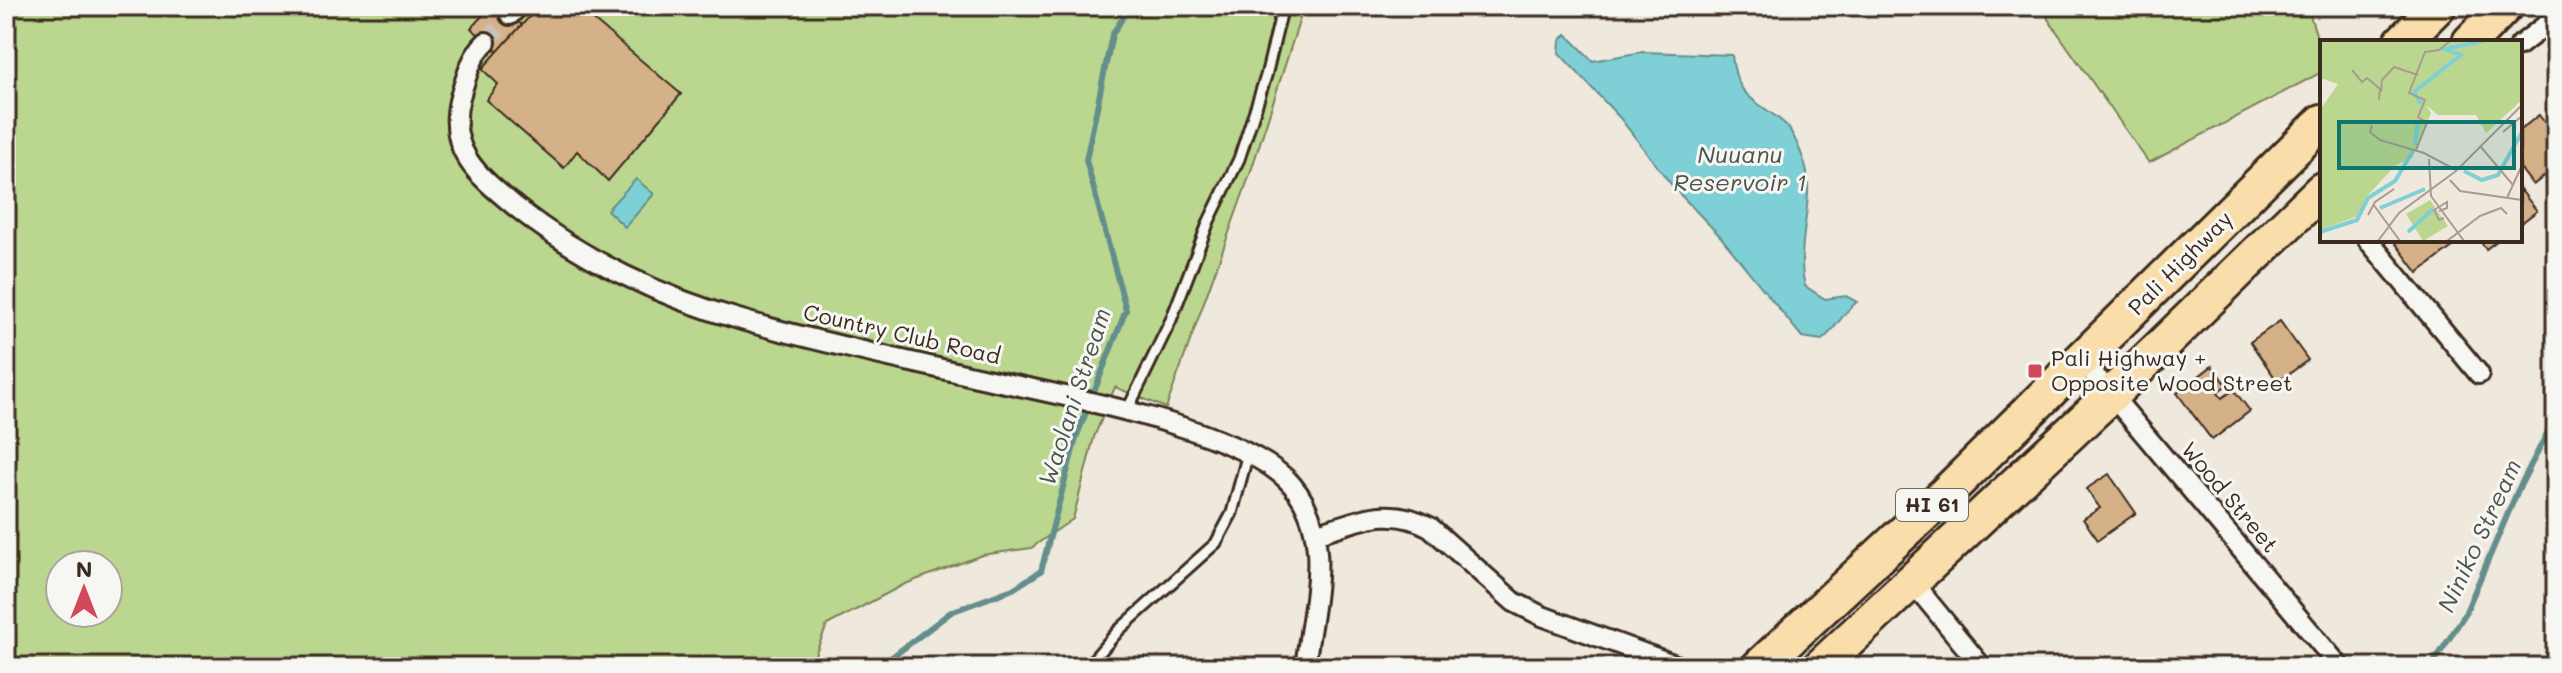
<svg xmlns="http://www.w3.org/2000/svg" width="2562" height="673" viewBox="0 0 2562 673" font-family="Mali,sans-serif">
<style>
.green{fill:#bbd78f;stroke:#7b8056;stroke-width:2;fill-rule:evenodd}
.water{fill:#7fd0d6;stroke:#648e8c;stroke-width:2}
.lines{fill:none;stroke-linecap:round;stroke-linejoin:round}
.stream{stroke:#648e8c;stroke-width:6}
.building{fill:#d5b187;stroke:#3b2a1e;stroke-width:2}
.street-tunnel{stroke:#cbc2b7;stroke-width:18;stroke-dasharray:18 9;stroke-linecap:butt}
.lane-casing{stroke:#3b2a1e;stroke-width:15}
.street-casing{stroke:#3b2a1e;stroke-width:24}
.highway-casing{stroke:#3b2a1e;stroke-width:40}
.lane{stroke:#f6f6f2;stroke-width:9}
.street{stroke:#f6f6f2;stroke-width:18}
.highway{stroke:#f9deab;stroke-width:34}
.poi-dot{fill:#d1495b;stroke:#f6f6f2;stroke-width:3}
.labels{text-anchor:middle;stroke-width:6;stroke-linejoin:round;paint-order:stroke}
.shield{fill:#f6f6f2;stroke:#73675e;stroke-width:2}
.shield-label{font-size:20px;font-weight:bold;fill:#3b2a1e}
.street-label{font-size:22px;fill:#3b2a1e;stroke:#f6f6f2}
.poi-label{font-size:22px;fill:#3b2a1e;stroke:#f6f6f2;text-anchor:start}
.water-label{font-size:24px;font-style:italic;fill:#4c544c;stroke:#f6f6f2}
.inset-river{fill:none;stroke:#7fd0d6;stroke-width:4}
.inset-road{fill:none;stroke:#a79c91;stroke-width:2}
.view{fill:#0f766e;fill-opacity:0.15;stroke:#0f766e;stroke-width:4}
.inset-edge{fill:none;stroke:#3b2a1e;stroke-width:4}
</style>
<rect width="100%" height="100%" fill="#efe8dd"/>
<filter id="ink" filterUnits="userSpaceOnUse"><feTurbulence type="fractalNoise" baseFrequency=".0125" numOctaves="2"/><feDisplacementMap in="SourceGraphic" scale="16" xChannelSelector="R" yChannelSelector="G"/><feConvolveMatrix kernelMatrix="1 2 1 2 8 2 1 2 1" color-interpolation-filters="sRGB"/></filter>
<g filter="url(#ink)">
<g class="green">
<path d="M6 6H1304L1250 174 1166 408 1115 387 1094 437 1073 519 1031 548 982 555 905 584 827 625 810 667H6ZM60 565H108V613H60Z"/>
<polygon points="2045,6 2307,6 2322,53 2322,72 2149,163 2048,19"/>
</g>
<g class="water">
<path d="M1566 34 1593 61 1642 52 1732 55C1736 101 1759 100 1786 125 1793 132 1799 148 1803 158 1818 196 1794 244 1805 286L1825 299 1846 296 1857 302C1842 313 1836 329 1822 340L1802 337 1720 236 1674 188 1620 118 1559 53 1560 41Z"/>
<polygon points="636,179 654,194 625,227 607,210"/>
</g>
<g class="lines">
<g class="stream">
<polyline points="879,667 951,612 1013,589 1041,571 1076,438 1126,310 1086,160 1112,35 1130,6"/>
<polyline points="2431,667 2465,614 2518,490 2556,416"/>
</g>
</g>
<g class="building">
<polygon points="491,6 500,6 522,25 498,52 471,28"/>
<polygon points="539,6 577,6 681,94 608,181 577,151 564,168 486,100 498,84 482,69"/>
<polygon points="2539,115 2556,138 2556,167 2533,185 2520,168 2520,130"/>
<polygon points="2520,189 2537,211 2520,224"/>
<polygon points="2393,240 2462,240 2418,273"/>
<polygon points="2479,240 2498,240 2486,249"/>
<polygon points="2280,321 2308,360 2278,382 2250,342"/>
<polygon points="2212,366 2227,385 2217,392 2222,398 2234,390 2250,411 2212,440 2177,393"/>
<polygon points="2109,474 2136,513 2098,540 2083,519 2100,508 2086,489"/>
</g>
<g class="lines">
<polyline class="street-tunnel" points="486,42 510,15"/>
<g class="lane-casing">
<g id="lane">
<polyline points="1127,411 1171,320 1209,221 1239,159 1266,76 1283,6"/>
<polyline points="1087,667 1119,630 1216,543 1232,513 1248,453"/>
</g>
</g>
<g class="street-casing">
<g id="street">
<polyline points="510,15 519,6"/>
<path d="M486 42C471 56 466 78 460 97 446 150 477 175 516 207 582 260 663 298 745 321 821 343 900 359 977 377 1053 394 1243 427 1292 485 1335 536 1312 607 1305 667"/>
<polyline points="2520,45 2556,17"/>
<polyline points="2368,240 2479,374"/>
<polyline points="2082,360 2340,667"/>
<path d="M1318 533C1360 521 1388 504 1430 527L1514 602 1542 616 1681 667"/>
<polyline points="1913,583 1982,667"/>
</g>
</g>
<g class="highway-casing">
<g id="highway">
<polyline points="2402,42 2438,6"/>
<polyline points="2470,42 2505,6"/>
<polyline points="1759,667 1942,497 2322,122"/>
<polyline points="1820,667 2113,393 2322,190"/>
</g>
</g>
<use href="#lane" class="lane"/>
<use href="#street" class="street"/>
<use href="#highway" class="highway"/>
</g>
</g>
<rect class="poi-dot" x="2027" y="363" width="16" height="16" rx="4"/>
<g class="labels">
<rect class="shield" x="1896" y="489" width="72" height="32" rx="6"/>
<g class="shield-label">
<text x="1932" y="512">HI 61</text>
</g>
<g class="street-label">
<text transform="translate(2180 263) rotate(-45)" y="8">Pali Highway</text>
<text transform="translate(902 334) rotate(13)" y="8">Country Club Road</text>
<text transform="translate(2230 497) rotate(50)" y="8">Wood Street</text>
</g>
<g class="poi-label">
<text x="2051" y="366">Pali Highway +<tspan x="2051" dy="25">Opposite Wood Street</tspan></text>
</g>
<g class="water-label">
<text x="1740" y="163">Nuuanu<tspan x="1740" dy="28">Reservoir 1</tspan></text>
<text transform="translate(1075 397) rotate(-72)" y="8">Waolani Stream</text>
<text transform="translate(2480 536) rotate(-65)" y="8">Niniko Stream</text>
</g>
</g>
<g transform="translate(2320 40)">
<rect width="202" height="202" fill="#efe8dd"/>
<path d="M0 1H202V60L166 93 156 75H118L106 65 111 73 92 118 76 125 47 156 38 176 0 190V70L18 44 0 38ZM110 160 128 186 103 201 86 174Z" fill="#bbd78f"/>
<path class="inset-river" d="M101 64 94 52 141 15 125 9 163 1M95 105 98 81M144 131 162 140 178 135 202 92M60 168 105 149M0 192 37 180 48 158 75 141 93 111M88 192 113 169"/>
<path class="inset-road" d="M32 30 42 42 47 38 60 49 59 60M61 52 62 40 74 27 98 35M52 85 50 92 60 100 104 113 136 130M183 92 202 76M161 107 193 145M96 110 107 83 98 77 105 60 89 53 105 12 119 10 130 1M109 119 111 156 144 201M130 140 140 151 202 160M187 158 202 125M53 164 80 201M119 171 127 168V162L114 170 119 180 124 178M48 175 55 162 74 149M58 201 79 173 136 131 202 65M127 201 160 176 181 168 187 174"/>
<path class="view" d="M19 82H194V128H19Z"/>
<rect width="202" height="202" class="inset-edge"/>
</g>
<rect width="2562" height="673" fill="none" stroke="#f6f6f2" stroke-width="32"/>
<rect x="16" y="16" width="2530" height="641" fill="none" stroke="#3b2a1e" stroke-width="3" filter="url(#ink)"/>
<g transform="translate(84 589)"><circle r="38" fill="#f6f6f2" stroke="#aba49d" stroke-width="2"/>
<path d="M0-6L14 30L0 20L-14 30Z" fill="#d1495b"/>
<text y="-12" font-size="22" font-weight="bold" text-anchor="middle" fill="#3b2a1e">N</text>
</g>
</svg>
